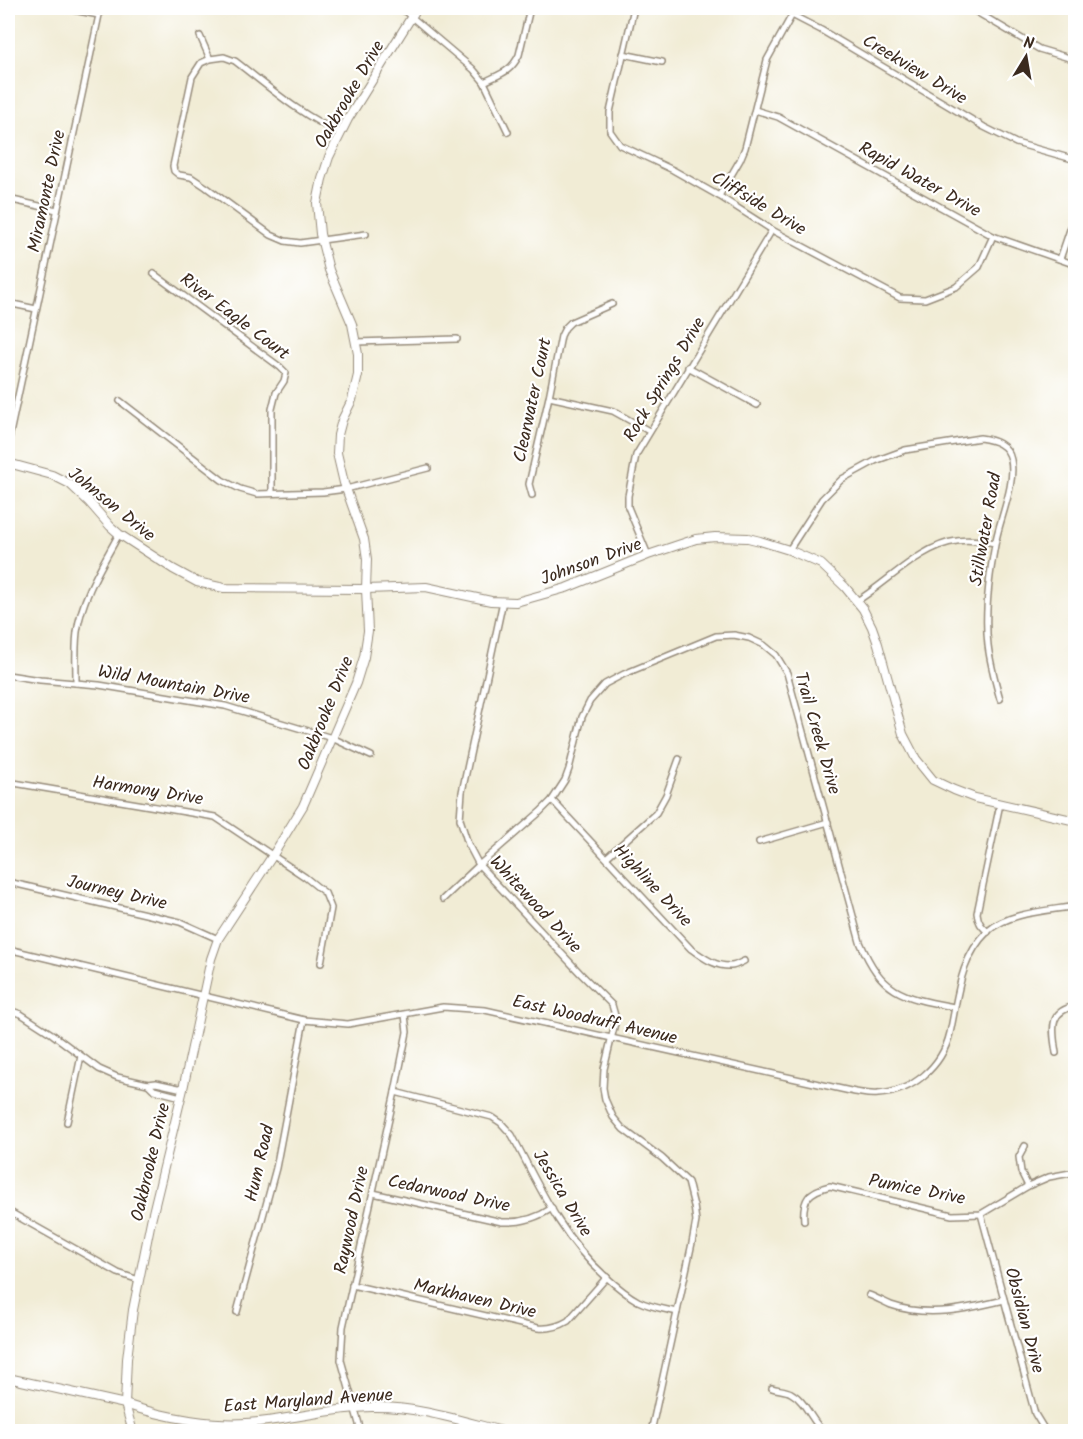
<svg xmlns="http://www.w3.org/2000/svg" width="1083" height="1439" viewBox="0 0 1083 1439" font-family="Kalam,sans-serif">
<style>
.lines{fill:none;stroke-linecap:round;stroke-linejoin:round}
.street-casing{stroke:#968b7a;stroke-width:8}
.secondary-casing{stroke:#968b7a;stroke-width:10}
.street{stroke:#fff;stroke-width:5}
.secondary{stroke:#fff;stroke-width:8}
.labels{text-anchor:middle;stroke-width:4.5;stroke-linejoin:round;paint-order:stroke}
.street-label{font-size:18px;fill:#3b2a1e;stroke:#fff}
</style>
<rect width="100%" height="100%" fill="#fff"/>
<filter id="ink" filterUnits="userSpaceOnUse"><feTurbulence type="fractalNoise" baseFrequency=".0167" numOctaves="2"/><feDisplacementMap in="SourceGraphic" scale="12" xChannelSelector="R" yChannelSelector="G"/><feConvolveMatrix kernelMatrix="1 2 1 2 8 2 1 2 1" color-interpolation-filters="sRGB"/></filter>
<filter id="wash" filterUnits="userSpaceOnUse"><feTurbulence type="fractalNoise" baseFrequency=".008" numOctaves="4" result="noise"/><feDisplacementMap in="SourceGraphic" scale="24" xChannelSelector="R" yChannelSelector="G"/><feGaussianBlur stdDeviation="1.35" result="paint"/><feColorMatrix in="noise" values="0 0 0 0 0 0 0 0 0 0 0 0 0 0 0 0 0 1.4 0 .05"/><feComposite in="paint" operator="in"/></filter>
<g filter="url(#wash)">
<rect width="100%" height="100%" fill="#f1ecd5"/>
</g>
<g filter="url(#ink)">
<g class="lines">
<g class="street-casing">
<g id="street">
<path d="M401 8 473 69 484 82C500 74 511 72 519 55L530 8"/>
<polyline points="634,8 610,112 610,131 620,145 673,170 719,196 772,230 900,298 925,299 956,287 979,267 993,236"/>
<polyline points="970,8 1039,49 1076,60"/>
<polyline points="200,36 210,59"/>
<polyline points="623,54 662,62"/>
<polyline points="484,82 508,132"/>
<polyline points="755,110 778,117 993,236 1076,265"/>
<path d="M341 133C301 116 269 87 235 61L224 57 210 59 201 63 192 77 173 166 174 171 179 175 191 177 206 187 271 235 285 241 300 243 366 234"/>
<polyline points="719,196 740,160 745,148 767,60 792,15 821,30 984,127 1016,143 1076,160"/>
<polyline points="8,199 57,210"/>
<polyline points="1060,259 1076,212"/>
<polyline points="154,274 280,367 286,373 284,381 276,393 272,409 272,493"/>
<polyline points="8,303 36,309"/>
<polyline points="356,342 457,339"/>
<polyline points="688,367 757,405"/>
<polyline points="549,397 613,411 649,431"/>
<polyline points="120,401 222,480 240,489 257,494 323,492 346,489 428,468"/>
<polyline points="8,443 99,15 63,8"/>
<polyline points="532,495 529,484 549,397 561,336 565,328 571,322 612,304"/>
<path d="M789 550 822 499 842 479 875 461 905 450 980 438C994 440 1008 444 1011 460 1016 485 999 520 995 545 989 577 984 612 988 645 990 663 995 681 1000 699"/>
<polyline points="648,555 628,507 628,496 636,455 772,230"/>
<polyline points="503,601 462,792 460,819 468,844 479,865 580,973 612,1005 616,1019 604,1069 603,1088 605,1099 613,1117 623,1129 662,1158 688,1182 694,1206 696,1221 692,1243 651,1432"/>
<path d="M857 601C888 582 922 545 957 541 970 539 982 541 995 543"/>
<polyline points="8,675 40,680 99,685 225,706 332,738 371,756"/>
<path d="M76 683C76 666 75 648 77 632 82 596 103 564 119 534"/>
<polyline points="8,782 215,817 305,877 325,893 331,908 321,963"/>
<path d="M552 800 691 949C703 957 715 967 731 966 735 966 740 963 744 961"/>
<polyline points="759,842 828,822"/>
<polyline points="607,857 656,813 666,795 679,759"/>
<polyline points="8,882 180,922 218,939"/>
<path d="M443 899 479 865 540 812 552 800 565 780 569 769 582 717 590 701 605 684 624 674 716 636 734 635 749 638 764 645 776 655 787 673 860 942C882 994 902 997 954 1007"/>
<path d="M988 932C981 926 978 922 977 913L1000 804"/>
<path d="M8 949 304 1020 348 1024 443 1007 485 1010 855 1092C862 1093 870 1095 878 1094 912 1092 942 1067 950 1033 958 997 959 959 988 931 1009 912 1048 911 1076 906"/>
<polyline points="8,1010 21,1014 52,1034 99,1069 117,1077 148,1084 156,1083 183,1089"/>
<path d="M1056 1053C1053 1031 1047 1011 1076 1006"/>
<polyline points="148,1084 154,1090 181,1097"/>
<path d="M395 1092 492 1117 501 1123 512 1135C539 1186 561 1237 605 1276 615 1285 625 1294 638 1301 650 1307 664 1309 677 1312"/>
<polyline points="67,1122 81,1056"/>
<polyline points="1025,1146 1019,1157 1021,1172 1028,1186"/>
<path d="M373 1193 502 1222C521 1223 536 1219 552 1208"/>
<polyline points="8,1211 118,1273 139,1280"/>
<polyline points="981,1214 1035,1414 1046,1432"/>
<path d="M804 1221C802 1199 809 1191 830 1186L952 1215 981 1214 1028 1186 1049 1177 1076 1172"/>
<path d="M352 1285 538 1328C549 1329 558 1327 568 1321L607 1277"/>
<path d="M869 1295C877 1298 884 1302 891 1305 928 1318 967 1309 1004 1300"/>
<polyline points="237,1312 276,1168 304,1020"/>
<path d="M772 1388C777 1390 786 1390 791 1393 806 1401 811 1421 824 1432"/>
<polyline points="360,1432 359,1424 341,1360 343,1327 395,1092 407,1032 405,1015"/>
</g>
</g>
<g class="secondary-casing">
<g id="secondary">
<polyline points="8,463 52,475 70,484 89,502 110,526 119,534 173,569 197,582 224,588 366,589 426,587 491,601 516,602 566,588 648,555 696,539 715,537 748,538 760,541 789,550 821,564 845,587 863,609 872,627 878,644 903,734 916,759 933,780 954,790 975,798 1076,821"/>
<path d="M8 1378 125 1404C165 1418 217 1427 259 1422 297 1418 334 1408 372 1407 417 1406 462 1421 506 1432"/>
<polyline points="133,1432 125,1404 127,1359 133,1310 151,1221 183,1089 211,959 218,939 273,855 303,806 356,683 364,657 368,631 366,589 367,559 364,539 344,483 337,453 338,435 342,420 352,400 358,375 358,354 352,324 329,270 320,234 317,203 322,179 329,157 348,119 417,8"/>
</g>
</g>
<use href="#street" class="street"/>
<use href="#secondary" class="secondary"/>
</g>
</g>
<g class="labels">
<g class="street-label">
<text transform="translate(915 69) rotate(31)" y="6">Creekview Drive</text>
<text transform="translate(349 94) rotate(-60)" y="6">Oakbrooke Drive</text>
<text transform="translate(920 179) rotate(29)" y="6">Rapid Water Drive</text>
<text transform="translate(46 191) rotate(-78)" y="6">Miramonte Drive</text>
<text transform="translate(759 203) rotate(31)" y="6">Cliffside Drive</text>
<text transform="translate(235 316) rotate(37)" y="6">River Eagle Court</text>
<text transform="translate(664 379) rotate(-59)" y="6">Rock Springs Drive</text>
<text transform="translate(532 400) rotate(-78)" y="6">Clearwater Court</text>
<text transform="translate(112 504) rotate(39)" y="6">Johnson Drive</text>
<text transform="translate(985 529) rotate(-80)" y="6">Stillwater Road</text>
<text transform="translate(591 561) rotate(-20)" y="6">Johnson Drive</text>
<text transform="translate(174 684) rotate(10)" y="6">Wild Mountain Drive</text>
<text transform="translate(325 713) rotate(-68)" y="6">Oakbrooke Drive</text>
<text transform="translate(818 733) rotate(74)" y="6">Trail Creek Drive</text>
<text transform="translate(148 790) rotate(9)" y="6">Harmony Drive</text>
<text transform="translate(653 885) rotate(47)" y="6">Highline Drive</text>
<text transform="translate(117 892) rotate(13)" y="6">Journey Drive</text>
<text transform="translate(536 904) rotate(47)" y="6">Whitewood Drive</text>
<text transform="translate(595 1019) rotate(13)" y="6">East Woodruff Avenue</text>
<text transform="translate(150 1162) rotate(-77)" y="6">Oakbrooke Drive</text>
<text transform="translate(259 1163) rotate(-77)" y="6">Hum Road</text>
<text transform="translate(917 1189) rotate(11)" y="6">Pumice Drive</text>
<text transform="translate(449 1193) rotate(12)" y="6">Cedarwood Drive</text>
<text transform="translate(563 1193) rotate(59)" y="6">Jessica Drive</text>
<text transform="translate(351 1220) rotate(-78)" y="6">Raywood Drive</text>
<text transform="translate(475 1298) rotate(13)" y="6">Markhaven Drive</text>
<text transform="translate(1025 1320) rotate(75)" y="6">Obsidian Drive</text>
<text transform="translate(308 1400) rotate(-4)" y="6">East Maryland Avenue</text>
</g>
</g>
<rect width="1083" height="1439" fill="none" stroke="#fff" stroke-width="30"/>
<g transform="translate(1026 57) rotate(11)" stroke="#ffffff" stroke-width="4.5" paint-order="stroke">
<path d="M0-4.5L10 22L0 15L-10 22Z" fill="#3b2a1e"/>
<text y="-9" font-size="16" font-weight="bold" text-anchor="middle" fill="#3b2a1e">N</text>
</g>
</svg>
